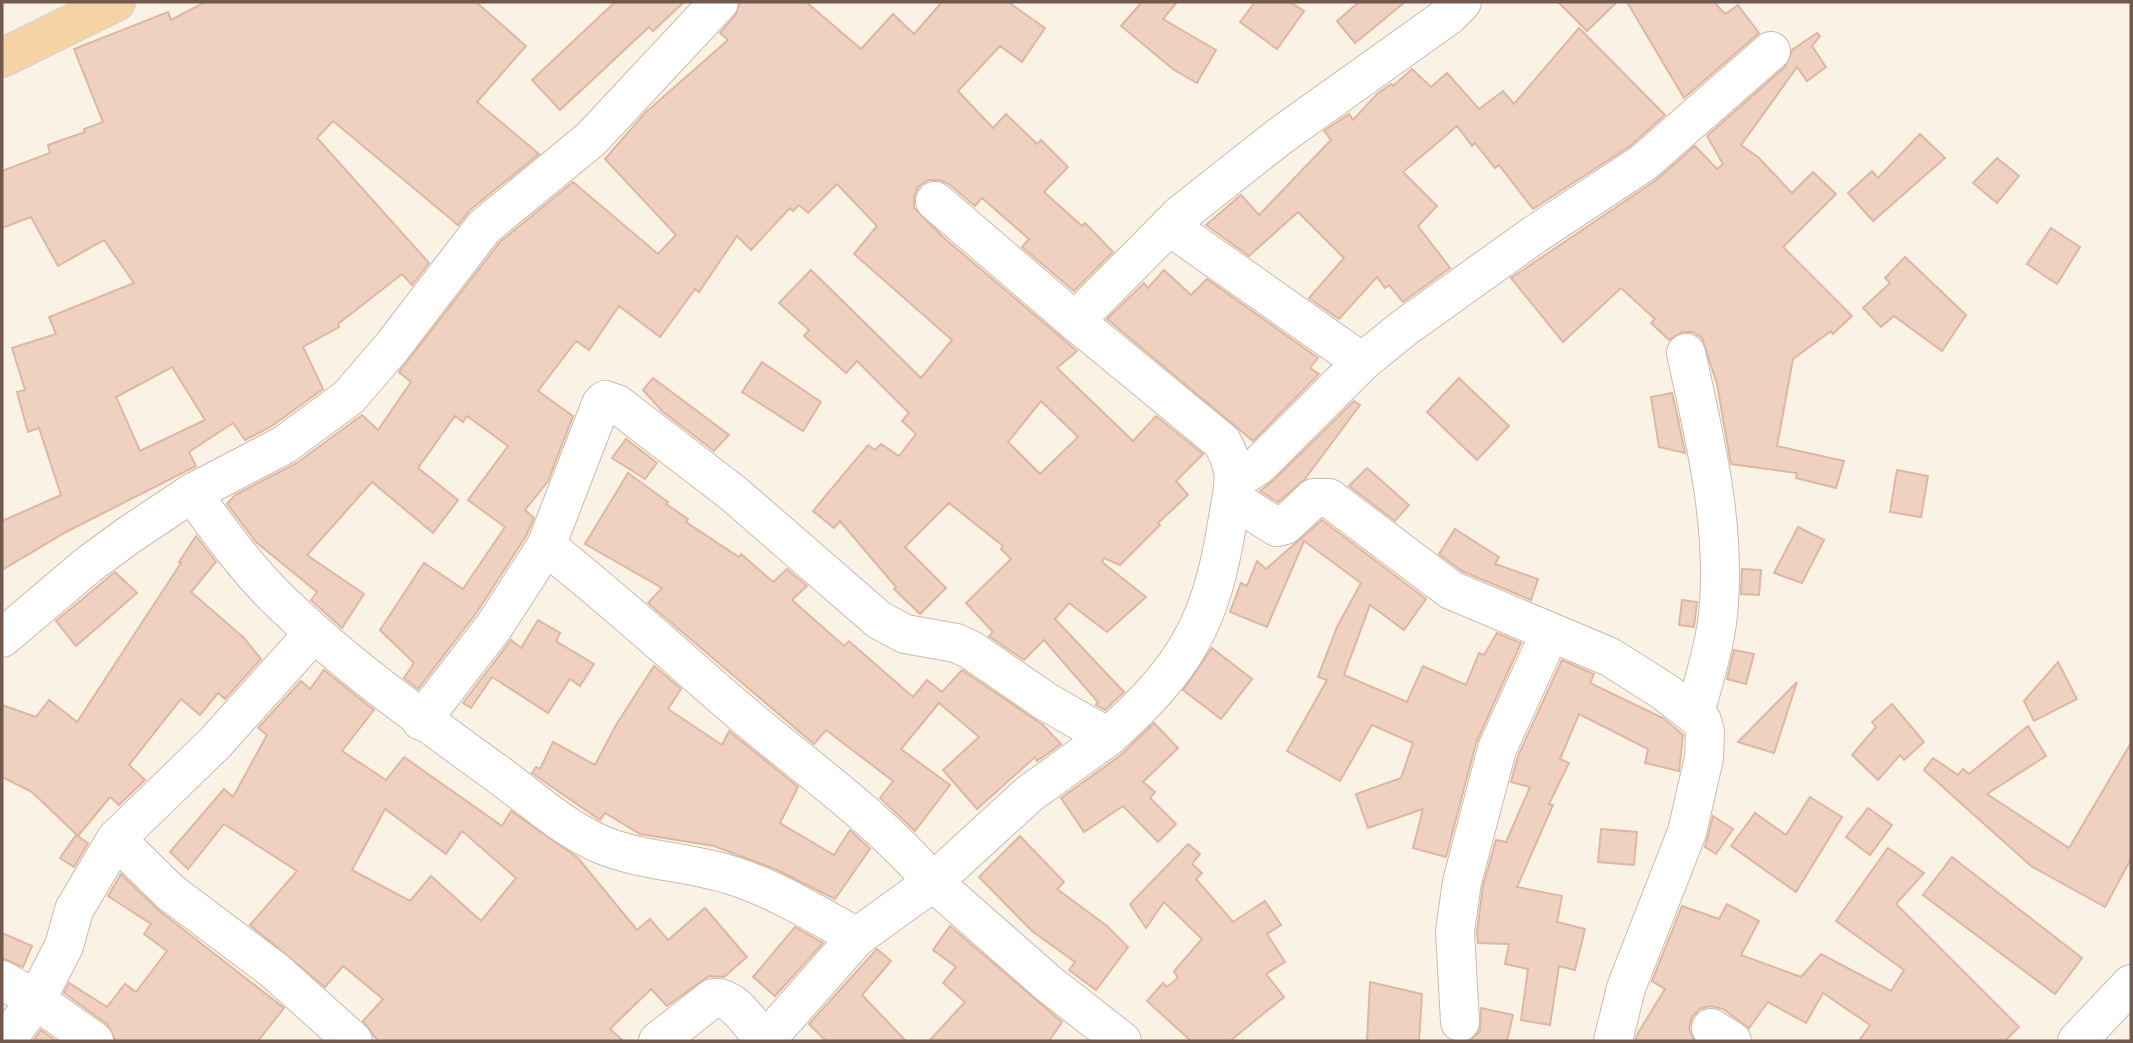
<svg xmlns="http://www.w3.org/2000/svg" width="2133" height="1043" viewBox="0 0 2133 1043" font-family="'IBM Plex Sans',sans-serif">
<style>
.building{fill:#eed1c0;stroke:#dfb7a1;stroke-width:2;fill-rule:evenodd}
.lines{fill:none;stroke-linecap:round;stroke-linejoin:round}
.minor-casing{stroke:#ccbaad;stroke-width:40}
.primary-casing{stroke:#d8d1cd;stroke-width:40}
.minor{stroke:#fff;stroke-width:38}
.primary{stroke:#f4d4a4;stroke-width:38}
</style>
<rect width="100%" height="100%" fill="#fbf2e6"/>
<g class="building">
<path d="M205 2H476L526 46 477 102 539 154 470 210 458 225 333 121 317 138 429 263 412 285 402 274 338 324 339 327 303 347 323 389 272 426 245 440 233 423 189 452 196 466 66 532 2 570V521L61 495 39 428 28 432 17 392 25 390 12 348 56 334 49 317 134 283 104 240 58 266 31 217 2 228V171L50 153 48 145 85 132 84 129 103 122 74 49 168 12 171 20ZM172 367 205 420 140 451 116 397Z"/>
<polygon points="615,2 689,2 684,2 653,31 649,27 560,110 532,80"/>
<path d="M740 2H806L861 49 893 14 914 34 942 2H1008L1045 28 1022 62 1000 46 958 91 993 128 1006 114 1037 144 1041 140 1068 167 1044 192 1082 226 1085 223 1113 252 1074 291 1022 247 1029 239 982 198 975 206 949 184 940 180H928L918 187 914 196V208L943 237 1077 351 1057 368 1133 441 1156 416 1203 454 1176 481 1188 495 1158 523 1160 525 1120 565 1104 558 1102 562 1146 597 1107 632 1069 603 1055 619 1124 692 1105 710 1096 705 1098 702 1044 640 1024 660 989 636 993 632 966 603 1011 559 1001 549 1003 546 949 503 905 547 946 588 920 614 894 589 896 587 840 521 834 528 813 511 868 445 875 450 881 444 899 456 916 434 902 421 909 413 857 361 846 373 804 336 809 330 779 303 811 270 921 378 952 340 854 254 877 226 837 184 808 213 799 205 793 211 790 208 751 250 737 236 699 292 695 289 660 337 619 306 589 350 576 341 538 391 573 416 548 481 525 510 534 518 526 536 477 612 418 689 404 678 414 663 380 630 424 563 463 589 505 527 468 500 508 446 467 416 463 422 455 416 418 468 458 500 433 533 372 482 307 555 364 594 342 628 311 600 317 592 256 542 227 504 235 495 297 463 362 415 378 430 411 382 399 372 500 242 573 182 658 254 676 235 605 159 645 113 728 40 720 33 735 16ZM1041 401 1078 437 1040 474 1008 442Z"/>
<polygon points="1142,2 1177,2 1163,19 1216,50 1197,83 1174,70 1121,26"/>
<polygon points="1255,2 1290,2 1304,11 1277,49 1240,22"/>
<polygon points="1359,2 1405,2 1355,43 1337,21"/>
<polygon points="1558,2 1617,2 1587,31"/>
<polygon points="1627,2 1714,2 1725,14 1738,5 1759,33 1684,98"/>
<polygon points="1579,28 1665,115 1630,146 1533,209 1499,165 1495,168 1475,143 1472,146 1457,126 1403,172 1437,206 1418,226 1450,268 1403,302 1389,285 1385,288 1377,277 1339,319 1309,298 1344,258 1298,212 1249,256 1206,225 1241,195 1259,215 1331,140 1324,131 1349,114 1353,120 1377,94 1391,84 1393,86 1412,69 1431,87 1447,73 1479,109 1503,91 1514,104"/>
<polygon points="1817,33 1820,36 1812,46 1826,67 1807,81 1797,67 1741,145 1758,157 1792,193 1813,172 1836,194 1783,247 1852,316 1833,334 1831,331 1793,359 1777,446 1844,461 1836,488 1796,478 1797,473 1731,464 1717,384 1702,338 1693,332 1682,332 1669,340 1651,323 1655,319 1621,288 1563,342 1511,278 1655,181 1695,146 1717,169 1723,164 1707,136 1785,67 1792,50"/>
<polygon points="1920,134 1945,158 1873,221 1848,193 1872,171 1878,178"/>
<polygon points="1997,158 2019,176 1997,203 1973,183"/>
<polygon points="2051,228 2080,247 2057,284 2027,264"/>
<polygon points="1905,257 1966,315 1942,351 1894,316 1881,327 1863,308 1890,283 1885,278"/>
<polygon points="1164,270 1191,295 1207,279 1318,358 1310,368 1319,374 1253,441 1107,319 1144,283 1148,288"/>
<polygon points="762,362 821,402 803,431 742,392"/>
<polygon points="653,378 729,435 714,451 662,411 643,390"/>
<polygon points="1459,378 1509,426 1477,460 1427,412"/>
<polygon points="1672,393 1678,419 1685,453 1659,447 1651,397"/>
<polygon points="1354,401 1360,405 1304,480 1278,502 1260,491 1274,480"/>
<polygon points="626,439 657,463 645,479 612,458"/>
<polygon points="1367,468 1409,505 1395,521 1349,486"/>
<polygon points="1897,470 1928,476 1921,517 1890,512"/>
<polygon points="628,473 668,502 666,504 688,519 686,522 739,557 741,554 773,582 787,569 807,586 792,600 844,646 849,641 913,697 927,680 942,692 962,670 1043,725 1061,744 1037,761 1035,757 977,809 943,770 979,737 939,703 901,749 950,785 915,831 880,798 893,781 826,730 814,744 648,603 662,588 585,544"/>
<polygon points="1322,520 1426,599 1404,630 1370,605 1344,675 1407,702 1423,666 1466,685 1479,653 1484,655 1497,633 1521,643 1476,743 1446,857 1413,848 1423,809 1368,828 1356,794 1401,778 1413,743 1372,725 1340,781 1287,751 1327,680 1318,677 1337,627 1361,583 1304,541 1267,627 1230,612 1241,583 1247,586 1257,561 1266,569"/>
<polygon points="1798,527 1824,540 1802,583 1774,573"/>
<polygon points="1455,529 1499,557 1495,564 1538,579 1531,600 1462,571 1439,554"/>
<polygon points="196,536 216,562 191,592 244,638 261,659 225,699 218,693 200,715 181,699 129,765 145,780 119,805 110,797 78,836 32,792 2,777 2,705 36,717 49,700 77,722 181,563 179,562"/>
<polygon points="1742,569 1761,570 1759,595 1741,594"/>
<polygon points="115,572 137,593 76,646 56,621"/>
<polygon points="1682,600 1697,602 1694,627 1679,625"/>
<polygon points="538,620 560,633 556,641 594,664 580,686 570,679 548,713 492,677 471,708 463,703 511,640 521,648"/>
<polygon points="1212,648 1252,679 1221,719 1183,690"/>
<polygon points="1734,650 1754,654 1746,684 1727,679"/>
<polygon points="1562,660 1594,674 1590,683 1663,718 1683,735 1679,771 1645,763 1648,749 1579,714 1560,759 1569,763 1549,804 1553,805 1517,887 1562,896 1557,922 1585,929 1575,970 1559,966 1550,1025 1521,1020 1528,969 1505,964 1509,944 1478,943 1477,932 1483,886 1496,840 1506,842 1530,787 1511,782 1518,756"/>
<polygon points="2058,662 2077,699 2034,721 2024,701"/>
<polygon points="654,666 681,689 668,709 722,745 729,731 798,787 780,823 834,855 850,830 870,849 835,899 775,869 714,846 640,834 605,813 600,820 532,773 536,767 540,769 553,742 595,765 616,725"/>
<path d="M324 670 374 710 342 751 386 780 404 757 502 826 511 811 578 858 637 930 650 919 668 940 705 908 747 957 724 977 709 976 667 1006 651 989 610 1029 623 1041H378L363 1021 383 999 343 966 325 987 250 925 297 871 224 824 188 869 170 852 224 789 233 797 267 735 258 728 301 681 310 689ZM385 809 446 854 462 831 516 878 481 921 431 876 410 901 352 870Z"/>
<polygon points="1797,682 1774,753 1738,742"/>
<polygon points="1892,704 1924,742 1904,760 1900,755 1878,780 1852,755 1876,727 1872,722"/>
<polygon points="1154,723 1178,748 1143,782 1155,792 1150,798 1176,824 1158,842 1123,806 1084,832 1061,798 1121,755"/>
<polygon points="2028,726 2046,756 1987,794 2069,848 2131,743 2131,859 2105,907 2031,866 1924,770 1933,758 1958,775 1963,769 1969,774"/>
<polygon points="1810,797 1842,817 1796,892 1731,846 1755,813 1786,835"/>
<polygon points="1868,808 1892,825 1870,855 1846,837"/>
<polygon points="1713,816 1733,829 1716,854 1705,847"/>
<polygon points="1601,829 1637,832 1634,865 1598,862"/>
<polygon points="76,835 88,843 74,867 60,858"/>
<polygon points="1020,836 1064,882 1057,889 1107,926 1128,947 1096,990 1069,970 1075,962 1032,931 979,877"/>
<polygon points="1188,844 1200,854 1192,864 1202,873 1196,879 1233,922 1265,901 1281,925 1267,934 1285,962 1266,974 1284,997 1230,1041 1191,1041 1147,1001 1163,983 1167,987 1178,978 1174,971 1202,939 1164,902 1146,928 1130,904"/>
<polygon points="1888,848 1924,873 1896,904 2019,1027 2005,1041 1859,1041 1870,1025 1823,993 1806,1023 1768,1002 1749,1028 1723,1009 1711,1006 1700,1009 1692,1017 1689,1028 1694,1041 1635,1041 1638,1033 1665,989 1652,981 1682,906 1719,919 1727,904 1759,921 1741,955 1801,977 1821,954 1891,991 1904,970 1836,921"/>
<polygon points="1952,857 2082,958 2055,994 1923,895"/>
<polygon points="121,874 157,909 284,1008 258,1041 116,1041 107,1024 64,993 69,983 107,1007 125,984 136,992 167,951 144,934 151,924 108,896"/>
<polygon points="950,926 1062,1022 1049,1041 929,1041 965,1002 943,983 956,967 933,950"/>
<polygon points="795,927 823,943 775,996 753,977"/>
<polygon points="2,933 32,946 23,967 2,958"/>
<polygon points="877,949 891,961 862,995 906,1041 826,1041 809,1024"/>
<polygon points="1370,982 1422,994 1419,1041 1367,1041"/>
<polygon points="1481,1008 1513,1015 1507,1041 1469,1041 1480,1031"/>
<polygon points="41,1030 56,1041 33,1041"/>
</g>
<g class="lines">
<g class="minor-casing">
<g id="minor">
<polyline points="935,201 1075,321"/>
<polyline points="1169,226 1362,362"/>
<path d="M1686 353C1704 435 1725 519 1719 603 1717 641 1704 678 1695 714"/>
<polyline points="1236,480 1259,465 1362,362 1404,328 1534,235 1643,163 1771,51"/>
<path d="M192 493C220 532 248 571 283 604 348 667 422 719 495 772 530 797 560 826 600 844 642 862 690 861 734 876 777 890 817 915 857 937"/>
<polyline points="1232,499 1277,527 1285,525 1314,498 1329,498 1451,590 1610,657 1665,692 1702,721 1705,732 1704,758 1687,832 1626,988 1613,1041"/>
<path d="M546 546C615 600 678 659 745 716 809 770 878 818 933 882L1029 794 1108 737"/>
<polyline points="2,638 88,565 129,535 192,493 284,445 349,397 392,347 484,227 591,139 719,2"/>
<path d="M421 721 495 625 546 546 601 404 605 400 617 404 734 494 879 620 905 634 956 643 971 650 1045 701 1108 737C1184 669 1211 625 1227 524 1232 489 1241 475 1222 442L1075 321 1180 215 1280 136 1448 16 1462 2"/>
<polyline points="116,839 170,892 275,971 353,1041"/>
<polyline points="2,980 36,1000 64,946 74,910 116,839 215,743 314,633"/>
<polyline points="1460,1022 1455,931 1462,882 1497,749 1550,633"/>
<polyline points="1711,1028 1732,1041"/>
<polyline points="6,1041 36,1000 94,1041"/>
<path d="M658 1041 713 998C734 995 752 1027 765 1041L857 937 933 882 1049 984 1122 1041"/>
<polyline points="2077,1041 2131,984"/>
</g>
</g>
<g class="primary-casing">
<polyline id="primary" points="2,58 116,2"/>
</g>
<use href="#minor" class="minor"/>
<use href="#primary" class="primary"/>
</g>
<rect width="2133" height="1043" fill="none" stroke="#72594d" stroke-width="7"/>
</svg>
